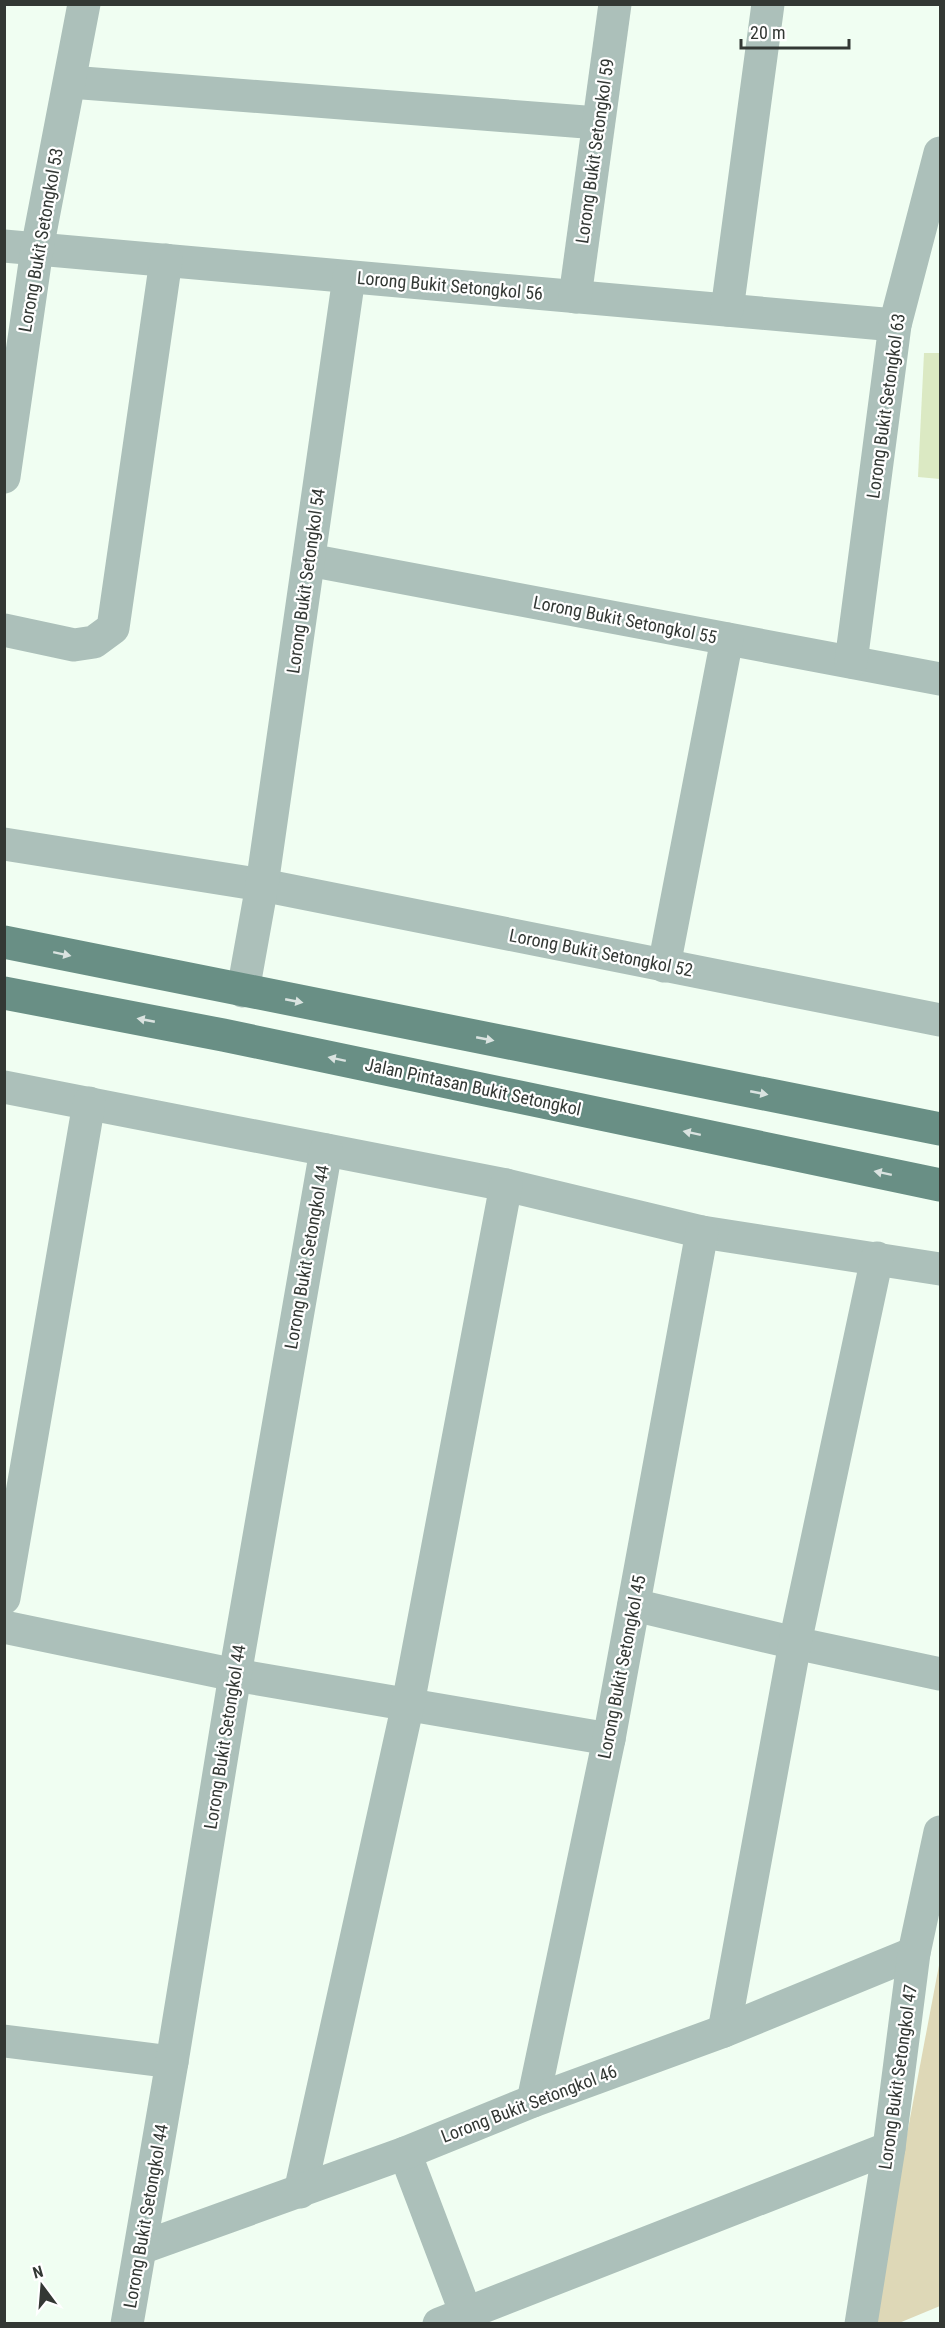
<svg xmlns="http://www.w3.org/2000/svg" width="945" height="2328" viewBox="0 0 945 2328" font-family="'Roboto Condensed',sans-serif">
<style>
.green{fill:#ded8b7}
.building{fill:#dbe9c3}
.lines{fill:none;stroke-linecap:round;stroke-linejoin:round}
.minor{stroke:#acc0ba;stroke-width:33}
.major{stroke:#698f85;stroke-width:33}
.oneway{fill:#dae3e0}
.labels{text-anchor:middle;stroke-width:4.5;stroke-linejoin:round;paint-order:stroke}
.street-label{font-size:18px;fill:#333834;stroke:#fff}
</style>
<rect width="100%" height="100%" fill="#f0fef2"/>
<polygon class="green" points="940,1960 940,2306 899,2323 871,2324"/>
<polygon class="building" points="924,353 940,353 940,479 918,477"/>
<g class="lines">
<g class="minor">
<polyline points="70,82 598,123"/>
<polyline points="4,246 895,325"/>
<polyline points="575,297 615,4"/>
<polyline points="727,310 768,4"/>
<polyline points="4,477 37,249 84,4"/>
<polyline points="309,560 940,679"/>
<polyline points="4,630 74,645 94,642 113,628 166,260"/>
<polyline points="851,662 895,325 940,153"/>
<polyline points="4,844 262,885 940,1020"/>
<polyline points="664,966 727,639"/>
<polyline points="243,991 262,885 349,277"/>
<polyline points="4,1087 506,1185 702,1232 940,1269"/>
<polyline points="4,1598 89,1103"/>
<polyline points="634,1605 795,1643 940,1674"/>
<polyline points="4,1627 235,1675 609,1739"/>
<polyline points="724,2031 795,1643 877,1258"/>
<polyline points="4,2041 172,2062"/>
<polyline points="533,2101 609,1739 702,1232"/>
<polyline points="405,2153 470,2324"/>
<polyline points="300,2192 408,1704 506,1185"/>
<polyline points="141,2248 405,2153 533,2101 724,2031 914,1953"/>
<polyline points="127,2324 172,2062 235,1675 326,1150"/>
<polyline points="439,2324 889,2148"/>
<polyline points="861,2324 889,2148 914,1953 940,1832"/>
</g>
<g class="major">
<polyline points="4,942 940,1129"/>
<polyline points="4,993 223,1035 940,1185"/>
</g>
</g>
<defs><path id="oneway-solid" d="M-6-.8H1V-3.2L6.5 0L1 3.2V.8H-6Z" transform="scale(1.5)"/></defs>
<g class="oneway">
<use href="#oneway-solid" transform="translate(62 954) rotate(12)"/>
<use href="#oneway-solid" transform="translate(294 1001) rotate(11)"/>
<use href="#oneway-solid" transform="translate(146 1020) rotate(-169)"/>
<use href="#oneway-solid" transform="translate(485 1039) rotate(11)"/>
<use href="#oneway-solid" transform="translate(337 1059) rotate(-168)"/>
<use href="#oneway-solid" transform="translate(759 1093) rotate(11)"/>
<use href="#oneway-solid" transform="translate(692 1133) rotate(-168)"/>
<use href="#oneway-solid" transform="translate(883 1173) rotate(-168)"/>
</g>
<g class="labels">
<g class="street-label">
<text transform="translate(595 151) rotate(-82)" y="6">Lorong Bukit Setongkol 59</text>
<text transform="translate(41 240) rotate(-80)" y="6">Lorong Bukit Setongkol 53</text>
<text transform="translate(450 286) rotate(5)" y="6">Lorong Bukit Setongkol 56</text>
<text transform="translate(886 406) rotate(-82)" y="6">Lorong Bukit Setongkol 63</text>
<text transform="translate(306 581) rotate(-82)" y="6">Lorong Bukit Setongkol 54</text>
<text transform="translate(625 620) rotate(11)" y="6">Lorong Bukit Setongkol 55</text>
<text transform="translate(601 953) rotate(11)" y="6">Lorong Bukit Setongkol 52</text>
<text transform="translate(473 1087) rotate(12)" y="6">Jalan Pintasan Bukit Setongkol</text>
<text transform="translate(307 1257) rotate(-80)" y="6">Lorong Bukit Setongkol 44</text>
<text transform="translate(622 1667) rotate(-79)" y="6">Lorong Bukit Setongkol 45</text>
<text transform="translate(225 1737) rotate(-81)" y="6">Lorong Bukit Setongkol 44</text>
<text transform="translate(898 2077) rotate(-82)" y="6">Lorong Bukit Setongkol 47</text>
<text transform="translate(529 2104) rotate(-21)" y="6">Lorong Bukit Setongkol 46</text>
<text transform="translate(146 2216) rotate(-80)" y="6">Lorong Bukit Setongkol 44</text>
</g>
</g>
<rect width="945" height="2328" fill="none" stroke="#333834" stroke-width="12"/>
<g transform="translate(42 2286) rotate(344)" stroke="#ffffff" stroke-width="4.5" paint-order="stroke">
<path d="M0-4.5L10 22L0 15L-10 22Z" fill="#333834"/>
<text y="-9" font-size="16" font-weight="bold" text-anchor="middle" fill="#333834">N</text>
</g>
<path d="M741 39v9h108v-9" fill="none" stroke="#333834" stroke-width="3"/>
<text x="750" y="39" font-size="18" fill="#333834" stroke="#ffffff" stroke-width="4.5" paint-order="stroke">20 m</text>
</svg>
